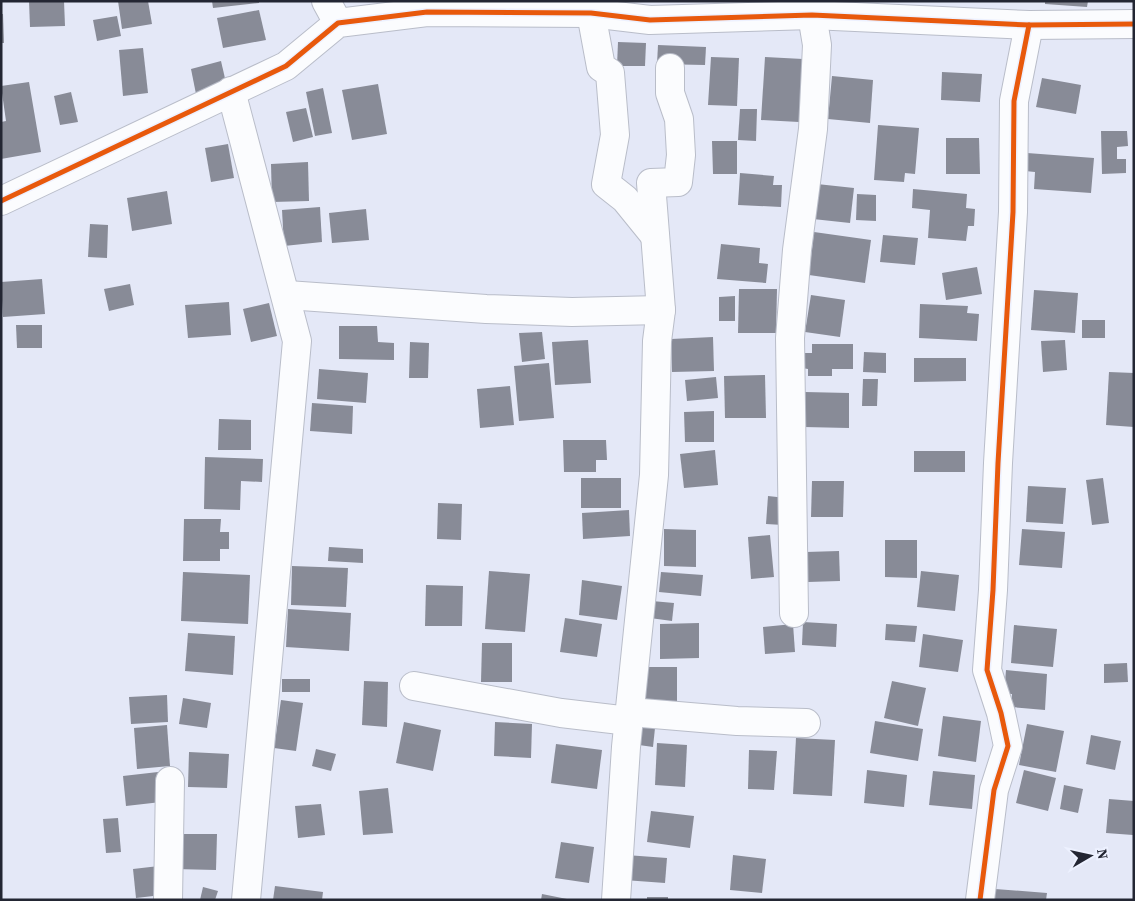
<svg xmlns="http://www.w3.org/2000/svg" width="1135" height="901" viewBox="0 0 1135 901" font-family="'Source Serif 4',serif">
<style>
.building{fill:#888b97}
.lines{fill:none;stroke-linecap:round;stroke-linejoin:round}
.minor-casing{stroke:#b9bdc9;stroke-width:30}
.minor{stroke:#fbfcfe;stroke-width:28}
.cycleway-casing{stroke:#edf1ff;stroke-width:8}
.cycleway{stroke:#e8590c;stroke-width:5}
</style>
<rect width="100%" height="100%" fill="#e4e8f7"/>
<g class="building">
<polygon points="29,1 64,1 65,26 30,27"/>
<polygon points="118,1 148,1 152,24 122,29"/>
<polygon points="212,1 259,1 259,3 213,8"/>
<polygon points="1045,1 1088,1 1087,7 1045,4"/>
<polygon points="259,10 266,40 223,48 217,18"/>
<polygon points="1,14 3,14 4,43 1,43"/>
<polygon points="117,16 121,36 97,41 93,20"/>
<polygon points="618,42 646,43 645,66 617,66"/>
<polygon points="658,45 706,47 705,65 657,64"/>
<polygon points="143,48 148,93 123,96 119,50"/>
<polygon points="711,57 739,58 737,106 708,105"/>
<polygon points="765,57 803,59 799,122 761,120"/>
<polygon points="221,61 227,87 196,94 191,69"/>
<polygon points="942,72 982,74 980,102 941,100"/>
<polygon points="832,76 873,80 870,123 828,119"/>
<polygon points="1042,78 1081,85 1076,114 1036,107"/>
<polygon points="29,82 41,152 1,159 1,122 6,121 1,86"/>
<polygon points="378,84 387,134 352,140 342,90"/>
<polygon points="323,88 332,133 315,136 306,92"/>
<polygon points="71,92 78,122 60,125 54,96"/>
<polygon points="306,108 313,137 293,142 286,112"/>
<polygon points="740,109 757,109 756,141 738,140"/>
<polygon points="878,125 919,128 915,174 905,173 904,182 874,180"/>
<polygon points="1101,131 1127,131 1128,146 1117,147 1117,159 1126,159 1126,173 1102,174"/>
<polygon points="946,138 979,138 980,174 946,174"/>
<polygon points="712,141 737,141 737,174 713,174"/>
<polygon points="228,144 234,178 211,182 205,148"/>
<polygon points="1027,153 1094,158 1091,193 1034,189 1035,172 1025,171"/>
<polygon points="308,162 309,201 272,202 271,164"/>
<polygon points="740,173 774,176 773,185 782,185 781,207 738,205"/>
<polygon points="817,184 854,188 850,223 813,219"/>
<polygon points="913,189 967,194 966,208 975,209 974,226 968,226 966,241 928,238 930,210 912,208"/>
<polygon points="167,191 172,224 132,231 127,198"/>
<polygon points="857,194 876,195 876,221 856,220"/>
<polygon points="320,207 322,242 284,246 282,210"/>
<polygon points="366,209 369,240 332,243 329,213"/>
<polygon points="90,224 108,225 107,258 88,257"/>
<polygon points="814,232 871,240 865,283 809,275"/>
<polygon points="883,235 918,238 915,265 880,262"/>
<polygon points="721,244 760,248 759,263 768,264 766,283 717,279"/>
<polygon points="977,267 982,294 946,300 942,273"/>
<polygon points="42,279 45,314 3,317 1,282"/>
<polygon points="130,284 134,305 109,311 104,289"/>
<polygon points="739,289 777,289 776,333 738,333"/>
<polygon points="1034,290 1078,293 1075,333 1031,330"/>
<polygon points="811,295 845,300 840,337 805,332"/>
<polygon points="735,296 735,321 719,321 719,297"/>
<polygon points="229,302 231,335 188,338 185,305"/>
<polygon points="269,303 277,336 251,342 243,309"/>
<polygon points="920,304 968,306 967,313 979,314 977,341 919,338"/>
<rect x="1082" y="320" width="23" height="18"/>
<polygon points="16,325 42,325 42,348 17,348"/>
<polygon points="339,326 377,326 378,342 394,343 394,360 339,359"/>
<polygon points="542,332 545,359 522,362 519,333"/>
<polygon points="713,337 714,371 672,372 671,339"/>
<polygon points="588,340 591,383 555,385 552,342"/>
<polygon points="1065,340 1067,370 1043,372 1041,341"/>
<polygon points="410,342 429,343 428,378 409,378"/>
<polygon points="812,344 853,344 853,369 832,369 832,376 808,376 808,369 802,368 802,353 812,353"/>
<polygon points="864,352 886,353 886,373 863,372"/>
<polygon points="914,358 966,358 966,381 914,382"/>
<polygon points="549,363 554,418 519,421 514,366"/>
<polygon points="319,369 368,373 366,403 317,399"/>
<polygon points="1109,372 1134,373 1134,427 1106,425"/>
<polygon points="765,375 766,418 725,418 724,376"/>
<polygon points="716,377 718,398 687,401 685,380"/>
<polygon points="863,379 878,379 877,406 862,406"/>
<polygon points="510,386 514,425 480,428 477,389"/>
<polygon points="805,392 849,393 849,428 804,427"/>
<polygon points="312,403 353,406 352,434 310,431"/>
<polygon points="714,411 714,442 685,442 684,412"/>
<polygon points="219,419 251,420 251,450 218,450"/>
<polygon points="563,440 606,440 607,460 596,460 596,472 564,472"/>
<polygon points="715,450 718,485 684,488 680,454"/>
<rect x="914" y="451" width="51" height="21"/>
<polygon points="205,457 263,459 262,482 241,481 240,510 204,509"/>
<rect x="581" y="478" width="40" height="30"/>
<polygon points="1103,478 1109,523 1092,525 1086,480"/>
<polygon points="812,481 844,481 843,517 811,517"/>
<polygon points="1028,486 1066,488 1063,524 1026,522"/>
<polygon points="768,496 786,498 783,525 766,524"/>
<polygon points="438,503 462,504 461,540 437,539"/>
<polygon points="629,510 630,536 583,539 582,513"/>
<polygon points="184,519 221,519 220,532 229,532 229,549 220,549 220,561 183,561"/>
<polygon points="664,529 696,530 696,567 664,566"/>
<polygon points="1022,529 1065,532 1062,568 1019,565"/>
<polygon points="770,535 774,577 751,579 748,537"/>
<polygon points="885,540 917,540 917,578 885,577"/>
<polygon points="329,547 363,549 363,563 328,561"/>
<polygon points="839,551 840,581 808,582 806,552"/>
<polygon points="292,566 348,568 346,607 291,605"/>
<polygon points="489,571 530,574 525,632 485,629"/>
<polygon points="921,571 959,575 955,611 917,607"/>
<polygon points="183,572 250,575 248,624 181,621"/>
<polygon points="661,572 703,575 701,596 659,592"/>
<polygon points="582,580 622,586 617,620 579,615"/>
<polygon points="426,585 463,586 462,626 425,626"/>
<polygon points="652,601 674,603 672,621 650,618"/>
<polygon points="288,609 351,613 349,651 286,647"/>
<polygon points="565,618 602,624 597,657 560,652"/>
<polygon points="803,622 837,624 836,647 802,645"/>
<polygon points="699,623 699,658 660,659 660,624"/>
<polygon points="793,624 795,652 765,654 763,627"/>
<polygon points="886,624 917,626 915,642 885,640"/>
<polygon points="1014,625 1057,629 1053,667 1011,663"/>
<polygon points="188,633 235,636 233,675 185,671"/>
<polygon points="923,634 963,640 958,672 919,667"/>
<polygon points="482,643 512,643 512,682 481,682"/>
<polygon points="1127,663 1128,682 1104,683 1104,664"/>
<rect x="646" y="667" width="31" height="42"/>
<polygon points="1006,670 1047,674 1045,710 1011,707 1012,694 1004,694"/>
<rect x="282" y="679" width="28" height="13"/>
<polygon points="364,681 388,682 387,727 362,725"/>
<polygon points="892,681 926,688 918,726 884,718"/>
<polygon points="167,695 168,722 131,724 129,697"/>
<polygon points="183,698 211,703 207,728 179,724"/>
<polygon points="281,700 303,703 296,751 274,748"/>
<polygon points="943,716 981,721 976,762 938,756"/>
<polygon points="875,721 923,729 918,761 870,753"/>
<polygon points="404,722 441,730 433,771 396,763"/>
<polygon points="495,722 532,724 531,758 494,756"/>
<polygon points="1027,724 1064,731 1056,772 1019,765"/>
<polygon points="167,725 170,766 137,769 134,728"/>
<polygon points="641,726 655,728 653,747 639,745"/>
<polygon points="1091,735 1121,741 1115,770 1086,764"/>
<polygon points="796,738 835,740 832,796 793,794"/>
<polygon points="657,743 687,745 685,787 655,785"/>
<polygon points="556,744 602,750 597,789 551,783"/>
<polygon points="316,749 336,754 331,771 312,766"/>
<polygon points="749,750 777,751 774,790 748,789"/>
<polygon points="189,752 229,754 227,788 188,787"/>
<polygon points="867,770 907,775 904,807 864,803"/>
<polygon points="1024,770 1056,778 1048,811 1016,803"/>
<polygon points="933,771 975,775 972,809 929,805"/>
<polygon points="158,772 161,802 126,806 123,776"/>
<polygon points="1064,785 1083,789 1078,813 1060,809"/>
<polygon points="388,788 393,833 363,835 359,791"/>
<polygon points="1109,799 1134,801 1133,835 1106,833"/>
<polygon points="321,804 325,835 298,838 295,806"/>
<polygon points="651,811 694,816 690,848 647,842"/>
<polygon points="118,818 121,852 106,853 103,819"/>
<polygon points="175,834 217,834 216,870 174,869"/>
<polygon points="561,842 594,847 589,883 555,878"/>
<polygon points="626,855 667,858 665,883 624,880"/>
<polygon points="733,855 766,859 762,893 730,890"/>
<polygon points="159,866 162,895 136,898 133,869"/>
<polygon points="275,886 323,892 322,900 273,900"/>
<polygon points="203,887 218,891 215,900 200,900"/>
<polygon points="995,889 1047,893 1046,900 994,900"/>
<polygon points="542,894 567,899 567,900 541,900"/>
<rect x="647" y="897" width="21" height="3"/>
</g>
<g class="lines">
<g class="minor-casing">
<g id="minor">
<polyline points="326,1 338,23"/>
<polyline points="591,13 601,67 610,73 615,135 606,184 625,199 655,236"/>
<polyline points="231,91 297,341 246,900"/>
<polyline points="1,201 286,66 338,23 427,12 591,13 650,20 812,15 1029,25 1134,24"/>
<polyline points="287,295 486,309 572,312 661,310"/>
<polyline points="794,613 790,338 797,250 813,129 817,45 812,15 812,1"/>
<polyline points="414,686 561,713 629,721"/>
<polyline points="630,712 737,721 806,723"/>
<polyline points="168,900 170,781"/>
<polyline points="616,900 626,747 654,475 657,341 661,310 651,183 678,182 681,155 679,119 670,93 670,68"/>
<polyline points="980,900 994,790 1008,746 1001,713 987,670 993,590 998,463 1013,212 1014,101 1029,25"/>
</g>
</g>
<use href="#minor" class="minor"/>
<g class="cycleway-casing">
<g id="cycleway">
<polyline points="1,201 286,66 338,23 427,12 591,13 650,20 812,15 1029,25 1134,24"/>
<polyline points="980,900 994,790 1008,746 1001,713 987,670 993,590 998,463 1013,212 1014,101 1029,25"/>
</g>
</g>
<use href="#cycleway" class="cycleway"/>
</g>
<rect width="1135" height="901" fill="none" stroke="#232633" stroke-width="5"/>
<g transform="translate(1090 856) rotate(81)" stroke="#edf1ff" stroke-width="4" paint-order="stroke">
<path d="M0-4L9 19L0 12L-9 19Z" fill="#232633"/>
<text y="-8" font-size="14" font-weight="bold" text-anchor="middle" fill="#232633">N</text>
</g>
</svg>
